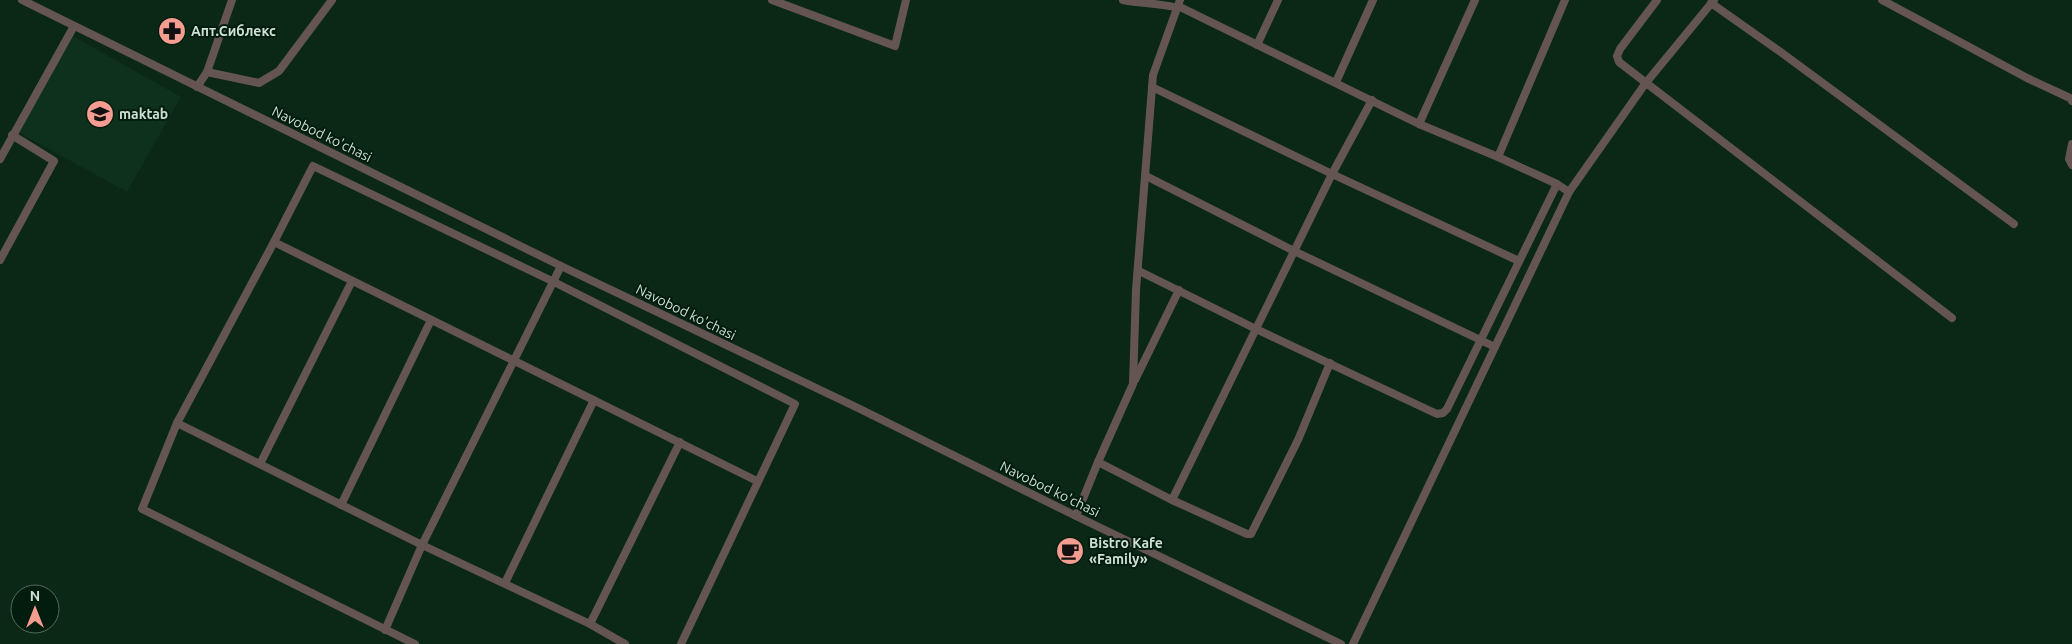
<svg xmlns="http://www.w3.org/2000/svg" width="2072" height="644" viewBox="0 0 2072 644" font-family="Ubuntu,sans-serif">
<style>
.built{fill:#0d311c}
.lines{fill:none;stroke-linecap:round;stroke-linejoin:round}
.minor{stroke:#645553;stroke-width:8}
.labels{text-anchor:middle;stroke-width:4;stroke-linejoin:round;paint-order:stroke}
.poi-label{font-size:14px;font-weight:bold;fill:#cfdfd4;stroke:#021d0d;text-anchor:start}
.street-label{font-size:14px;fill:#cfdfd4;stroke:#021d0d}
</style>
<rect width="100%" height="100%" fill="#0b2716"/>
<polygon class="built" points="73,36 181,97 127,192 18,132"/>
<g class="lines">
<g class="minor">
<polyline points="22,0 561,266 858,408 1076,516 1341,644"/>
<polyline points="772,0 895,46 906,0"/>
<path d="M1123 0C1142 4 1160 3 1178 8"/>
<polyline points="1657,0 1620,49 1617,56 1619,62 1952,318"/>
<polyline points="1882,0 2027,78 2070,98 2072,101"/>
<polyline points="1711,3 1782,53 2014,224"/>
<polyline points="1178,6 1419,124 1498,157 1557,184 1569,192"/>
<polyline points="1257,45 1278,0"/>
<polyline points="207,72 232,0"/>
<polyline points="1336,82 1373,0"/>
<polyline points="197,87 207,72 259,83 279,71 332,0"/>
<polyline points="1152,87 1332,174 1519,261"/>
<polyline points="1419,124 1475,0"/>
<polyline points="2072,144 2069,159 2072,165"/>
<polyline points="1498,157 1565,0"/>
<polyline points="0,159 74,26"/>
<polyline points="1146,176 1294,251 1495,347"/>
<polyline points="274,242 757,481"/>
<polyline points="0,260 54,161 12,135"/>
<polyline points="1139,271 1256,329 1437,414 1443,413 1447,409 1557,184"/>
<polyline points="1135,380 1179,290"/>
<polyline points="177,423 422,545 590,624 625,644"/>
<polyline points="1098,462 1172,500 1247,534 1251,534 1298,440 1330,363"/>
<polyline points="260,464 352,281"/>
<polyline points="1172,500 1332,174 1372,100"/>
<polyline points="341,505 431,320"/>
<polyline points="1076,516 1098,462 1133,384 1136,290 1153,75 1180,0"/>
<polyline points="505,583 594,400"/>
<polyline points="590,624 680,442"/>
<polyline points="385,630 422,545 561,266"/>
<polyline points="415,644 142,509 177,423 274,242 313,166 552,281 795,404 681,644"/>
<polyline points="1353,644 1569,192 1645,84 1714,0"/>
</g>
</g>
<defs>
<g id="pharmacy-disc" transform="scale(1.4375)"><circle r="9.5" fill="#f59c90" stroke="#021d0d"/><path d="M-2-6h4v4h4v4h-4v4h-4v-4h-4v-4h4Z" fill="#111"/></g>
<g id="school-disc" transform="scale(1.4375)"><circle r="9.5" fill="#f59c90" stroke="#021d0d"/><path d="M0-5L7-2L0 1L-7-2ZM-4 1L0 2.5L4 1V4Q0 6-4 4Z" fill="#111"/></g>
<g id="cafe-disc" transform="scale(1.4375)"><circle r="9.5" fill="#f59c90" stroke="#021d0d"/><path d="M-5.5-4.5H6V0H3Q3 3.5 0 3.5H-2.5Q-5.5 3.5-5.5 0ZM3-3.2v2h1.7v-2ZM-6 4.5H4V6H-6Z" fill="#111"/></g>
</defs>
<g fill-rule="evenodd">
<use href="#pharmacy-disc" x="172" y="31"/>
<use href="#school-disc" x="100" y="114"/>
<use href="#cafe-disc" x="1070" y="551"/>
</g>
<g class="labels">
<g class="poi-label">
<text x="191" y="36">Апт.Сиблекс</text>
<text x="119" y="119">maktab</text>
<text x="1089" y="548">Bistro Kafe<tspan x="1089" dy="16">«Family»</tspan></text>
</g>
<g class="street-label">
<text transform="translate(322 134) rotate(26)" y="5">Navobod ko'chasi</text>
<text transform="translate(686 312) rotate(26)" y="5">Navobod ko'chasi</text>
<text transform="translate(1050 489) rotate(26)" y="5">Navobod ko'chasi</text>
</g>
</g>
<g transform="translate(35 609)"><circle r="24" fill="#021d0d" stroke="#546b5d"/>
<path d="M0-4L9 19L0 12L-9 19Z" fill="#f59c90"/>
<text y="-8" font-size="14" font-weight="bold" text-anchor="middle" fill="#cfdfd4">N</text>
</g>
</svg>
